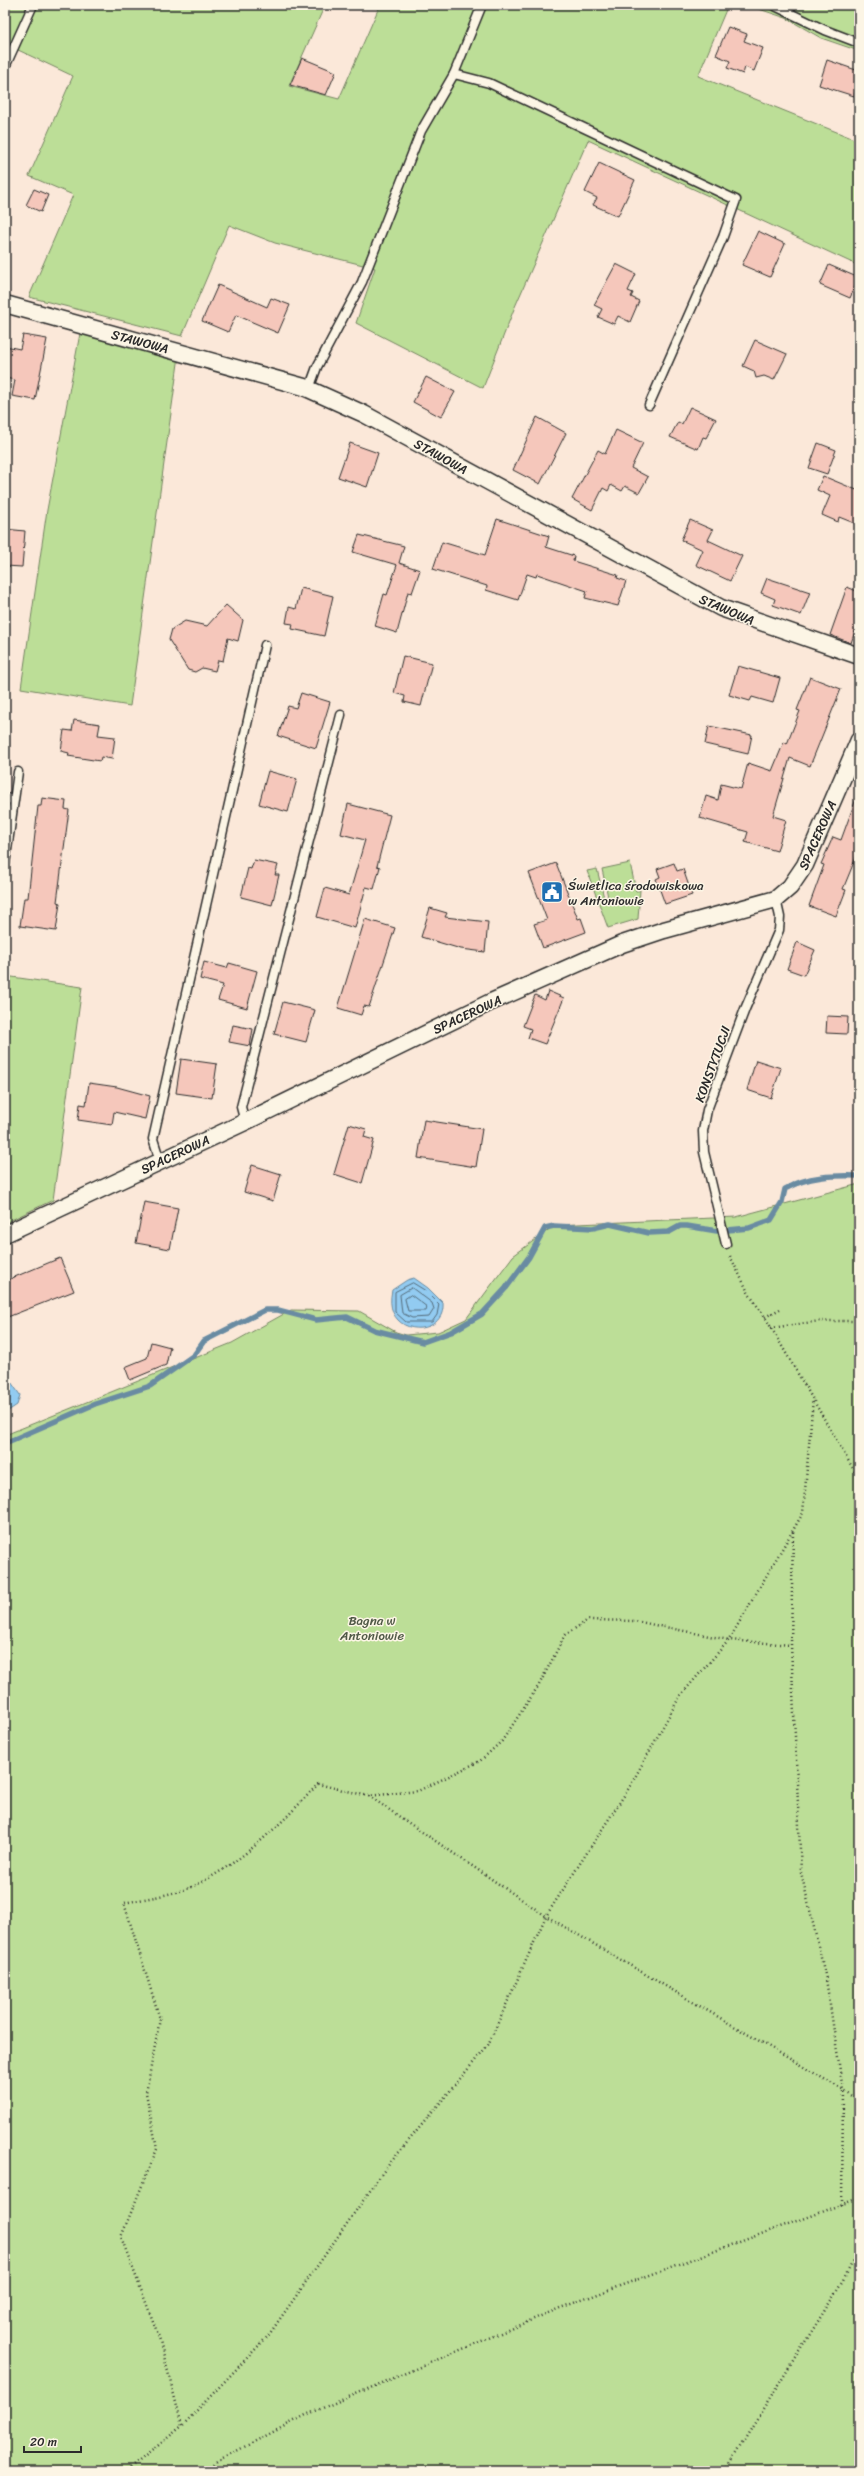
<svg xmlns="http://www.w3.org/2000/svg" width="864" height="2476" viewBox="0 0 864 2476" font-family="Sriracha,sans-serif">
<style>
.green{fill:#bcde97;stroke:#748461}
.water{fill:#92cbf1;stroke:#698ba2}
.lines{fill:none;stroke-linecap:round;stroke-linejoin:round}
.shore{stroke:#546b7a;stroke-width:1}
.stream{stroke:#698ba2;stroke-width:5.5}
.building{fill:#f5c7bb;stroke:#2b2b2b}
.lane-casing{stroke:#2b2b2b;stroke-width:11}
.street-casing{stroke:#2b2b2b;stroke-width:19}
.path{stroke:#2b2b2b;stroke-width:2.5;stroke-dasharray:1 3;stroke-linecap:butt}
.lane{stroke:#fcf5e5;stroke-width:8}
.street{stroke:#fcf5e5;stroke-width:16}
.labels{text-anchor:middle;stroke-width:3;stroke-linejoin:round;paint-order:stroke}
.street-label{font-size:13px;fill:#2b2b2b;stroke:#fcf5e5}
.poi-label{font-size:13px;fill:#2b2b2b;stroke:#fcf5e5;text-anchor:start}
.park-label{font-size:13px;fill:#4f5846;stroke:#fcf5e5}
</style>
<rect width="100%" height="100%" fill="#fbe8d9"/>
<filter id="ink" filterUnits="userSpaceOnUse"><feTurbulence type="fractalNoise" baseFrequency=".025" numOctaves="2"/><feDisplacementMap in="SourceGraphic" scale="8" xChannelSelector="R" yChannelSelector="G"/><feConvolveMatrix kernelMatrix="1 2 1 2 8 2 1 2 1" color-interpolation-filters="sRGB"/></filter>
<g filter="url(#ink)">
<g class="green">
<polygon points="5,5 325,5 289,86 339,99 380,5 728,5 698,76 859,141 859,266 588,140 514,309 483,388 356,323 375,268 275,243 229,225 182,336 29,297 73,195 29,176 73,76 16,49 5,74"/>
<polygon points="747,5 859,5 859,51 821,38 786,18"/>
<polygon points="81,328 179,356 130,706 21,688 47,510"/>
<polygon points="630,863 636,891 640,890 638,919 608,928 587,871 597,869 604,898 608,897 602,869"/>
<polygon points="5,976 82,987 53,1200 5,1223"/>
<polygon points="859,1184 859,2471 5,2471 5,1435 232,1343 291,1310 359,1311 396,1332 406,1335 438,1332 466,1319 513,1256 555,1225 736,1217"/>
</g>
<g class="water">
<path d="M414 1278 428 1288 443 1303C446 1339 381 1338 392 1290L407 1280Z"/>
<polygon points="5,1373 20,1395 17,1405 5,1413"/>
</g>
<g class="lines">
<g class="shore">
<polygon points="413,1283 426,1291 439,1304 437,1315 432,1322 406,1322 395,1312 395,1292"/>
<polygon points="412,1288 432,1303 434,1309 429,1317 412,1318 402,1313 400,1295"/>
<polygon points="411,1295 427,1307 426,1311 408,1311 405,1299"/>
</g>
<path class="stream" d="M5 1443 95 1404 150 1386 194 1355 204 1341 265 1310H278L316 1320 347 1317 374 1330 423 1342 451 1332 482 1314 506 1288 529 1257 545 1228 554 1226 593 1228 610 1224 649 1233 669 1232 680 1226H687L717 1231 749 1228 771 1220 782 1202 785 1189C807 1176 834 1175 859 1176"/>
</g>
<g class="building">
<polygon points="728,27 747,34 744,41 763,48 754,71 745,67 743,74 727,68 730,61 716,55"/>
<polygon points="302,58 336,72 326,95 290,85"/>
<polygon points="827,60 859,71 859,81 854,96 819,85"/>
<polygon points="599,163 635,180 618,216 593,205 597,198 585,192"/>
<polygon points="34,189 48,195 41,212 26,205"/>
<polygon points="758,231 785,244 770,277 742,265"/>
<polygon points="616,264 636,274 628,291 633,293 631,297 639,301 630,322 618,316 614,324 598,317 602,309 594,305"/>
<polygon points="829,265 859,278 850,298 820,285"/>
<polygon points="218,285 267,307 271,298 290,305 278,333 236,315 228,332 202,321"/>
<polygon points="23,335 47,339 35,400 12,396 15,380 5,378 5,346 20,349"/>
<polygon points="755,340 787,354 774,380 764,376 756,378 754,371 743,366"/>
<polygon points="426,377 455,392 441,417 413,402"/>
<polygon points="690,407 716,419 706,438 703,437 698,449 670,437 678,422 682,424"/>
<polygon points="537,417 566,433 540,484 513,470"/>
<polygon points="616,430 643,443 631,468 648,477 639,493 625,486 622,491 611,485 608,491 603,488 592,510 572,499 598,450 605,454"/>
<polygon points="350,443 378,453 367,487 338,477"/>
<polygon points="818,443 836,450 827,474 809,468"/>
<polygon points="823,476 859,491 859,525 839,517 838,522 822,515 830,496 817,490"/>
<polygon points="497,519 549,536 546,547 574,556 573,561 618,575 617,578 626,581 618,606 585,598 587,591 537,574 536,577 527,574 518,600 486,590 487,586 433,569 442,542 485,555"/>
<polygon points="690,520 713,530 708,540 742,556 730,581 696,565 703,550 681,540"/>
<polygon points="5,529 25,531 22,567 5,566"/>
<polygon points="359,535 404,546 399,563 420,570 412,593 408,592 397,633 375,626 384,594 387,595 397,565 353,552"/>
<polygon points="767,578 810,592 801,615 773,605 775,599 761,593"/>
<polygon points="847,587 859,592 859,620 851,643 830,635"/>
<polygon points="301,588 333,596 324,636 292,629 293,624 286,623 289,607 296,609"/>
<polygon points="226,605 243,620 238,641 228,638 223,661 218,660 215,671 202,668 195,672 188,670 169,640 172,629 185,621 207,626"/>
<polygon points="403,656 432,663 421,706 404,702 405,696 394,693"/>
<polygon points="738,666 780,678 773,703 752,697 750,701 729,695"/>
<polygon points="810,677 841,689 810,766 790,758 773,816 786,820 777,851 745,842 748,832 700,818 706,796 718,800 721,784 741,789 748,763 772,771 784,742 787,744 800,711 797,710"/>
<polygon points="301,693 330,702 316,748 278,736 288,706 296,708"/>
<polygon points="74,720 100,724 98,735 115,737 112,759 101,757 100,761 68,756 69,753 61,751 64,730 72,731"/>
<polygon points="709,726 752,735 748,754 705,744"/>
<polygon points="268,771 297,779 288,812 259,804"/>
<polygon points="857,796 859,797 859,850 843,889 846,890 836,916 809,906 824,865 821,864 833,837 841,840"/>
<polygon points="42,798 66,801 65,809 69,810 57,902 60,903 56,931 20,926 24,898 28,898 38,806 41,806"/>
<polygon points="348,804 390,815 377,866 380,867 374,889 366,887 355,928 317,917 325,888 349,895 365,840 341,834"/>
<polygon points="254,860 278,865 275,875 279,875 272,905 241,897 248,868 251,869"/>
<polygon points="556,863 578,919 581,918 586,932 543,948 534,924 547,920 529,873"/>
<polygon points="674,863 677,871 683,869 692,895 665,904 656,879 660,877 657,869"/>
<polygon points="430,908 447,913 445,917 488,922 485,952 461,949 421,937"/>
<polygon points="365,919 395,928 369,1007 364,1006 361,1015 338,1008"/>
<polygon points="797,942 815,950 804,975 787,969"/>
<polygon points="204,962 227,968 229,963 257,971 247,1008 218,1000 223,985 200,979"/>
<polygon points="548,991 564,998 545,1044 528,1038 531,1029 523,1026 535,995 545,1000"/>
<polygon points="283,1002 315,1010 306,1042 274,1034"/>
<polygon points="827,1016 848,1017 847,1034 826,1033"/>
<polygon points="233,1025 253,1029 250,1046 229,1042"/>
<polygon points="181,1059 217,1064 212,1098 176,1093"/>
<polygon points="756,1060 781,1068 771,1098 747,1090"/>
<polygon points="89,1083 117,1087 150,1096 145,1119 114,1112 112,1125 78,1120 80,1104 86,1105"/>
<polygon points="424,1120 482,1129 476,1167 418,1158"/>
<polygon points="349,1124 366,1129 364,1137 374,1140 362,1183 334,1174"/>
<polygon points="252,1165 281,1174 273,1201 244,1192"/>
<polygon points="144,1202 178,1208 170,1249 136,1243"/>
<polygon points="60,1258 74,1291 5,1318 5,1281"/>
<polygon points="151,1342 170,1347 166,1365 130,1380 125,1367 147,1358"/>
</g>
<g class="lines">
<g class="lane-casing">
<g id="lane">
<polyline points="773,5 825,30 859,43"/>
<polyline points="5,67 33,5"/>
<polyline points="454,74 482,5"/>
<polyline points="309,389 317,367 362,282 421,131 454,74 489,83 736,200 723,237 649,405"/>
<polyline points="5,798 13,800"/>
<polyline points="5,864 18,772"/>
<polyline points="245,1122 241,1107 341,715"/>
<polyline points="160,1161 153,1139 265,645"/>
<polyline points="726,1244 704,1152 703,1131 707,1110 745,1009 779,930 780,917 776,899"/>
</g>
</g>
<g class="street-casing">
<g id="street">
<polyline points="5,304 304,387 364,414 721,608 859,656"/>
<polyline points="5,1234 245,1122 491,1002 622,944 664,930 776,899 790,887 805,865 859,740"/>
</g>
</g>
<g class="path">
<polyline points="730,1256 749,1294 765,1317 859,1479"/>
<polyline points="765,1317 780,1309"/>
<polyline points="771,1328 820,1321 859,1321"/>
<polyline points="793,1532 791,1645 801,1872 826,1979 843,2090 859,2100"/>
<polyline points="369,1796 546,1916 843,2090 842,2205"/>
<polyline points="183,2425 268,2336 386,2168 488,2045 546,1916 629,1788 680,1696 729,1640 791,1645"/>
<path d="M127 2471 182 2426 159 2337 121 2237 157 2149 146 2093 160 2019 124 1903C143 1899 183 1893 198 1884 245 1860 283 1822 318 1784L368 1796 418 1791 480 1761 502 1741 539 1685 565 1635 588 1620 635 1621 729 1640 803 1513 813 1399"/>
<polyline points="203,2471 217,2461 306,2415 560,2308 859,2198"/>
<polyline points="725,2471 843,2281 859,2249"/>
</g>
<use href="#lane" class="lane"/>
<use href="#street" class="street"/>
</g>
</g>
<defs>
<g id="civic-square" transform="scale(1.15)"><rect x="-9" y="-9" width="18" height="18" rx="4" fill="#1f6fb2" stroke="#fcf5e5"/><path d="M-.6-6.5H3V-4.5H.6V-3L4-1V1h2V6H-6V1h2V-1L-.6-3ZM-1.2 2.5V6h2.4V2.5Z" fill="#fff"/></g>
</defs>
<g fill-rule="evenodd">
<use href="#civic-square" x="552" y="892"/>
</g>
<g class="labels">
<g class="street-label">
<text transform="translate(140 341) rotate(15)" y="5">STAWOWA</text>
<text transform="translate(441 456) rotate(29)" y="5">STAWOWA</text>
<text transform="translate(727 609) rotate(23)" y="5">STAWOWA</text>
<text transform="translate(817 835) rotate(-66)" y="5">SPACEROWA</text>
<text transform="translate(467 1014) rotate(-25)" y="5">SPACEROWA</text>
<text transform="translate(712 1064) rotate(-70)" y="5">KONSTYTUCJI</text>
<text transform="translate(175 1154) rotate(-25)" y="5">SPACEROWA</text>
</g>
<g class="poi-label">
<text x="568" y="890">Świetlica środowiskowa<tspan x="568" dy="15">w Antoniowie</tspan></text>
</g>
<g class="park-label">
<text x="372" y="1625">Bagna w<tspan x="372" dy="15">Antoniowie</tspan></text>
</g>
</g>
<rect width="864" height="2476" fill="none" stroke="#fcf5e5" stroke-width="20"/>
<rect x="10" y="10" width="844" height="2456" fill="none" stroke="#2b2b2b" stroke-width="1.5" filter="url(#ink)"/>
<path d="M24 2446v6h57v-6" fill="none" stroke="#2b2b2b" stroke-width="2"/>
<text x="30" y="2446" font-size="12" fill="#2b2b2b" stroke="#fcf5e5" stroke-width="3" paint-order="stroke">20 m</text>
</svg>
